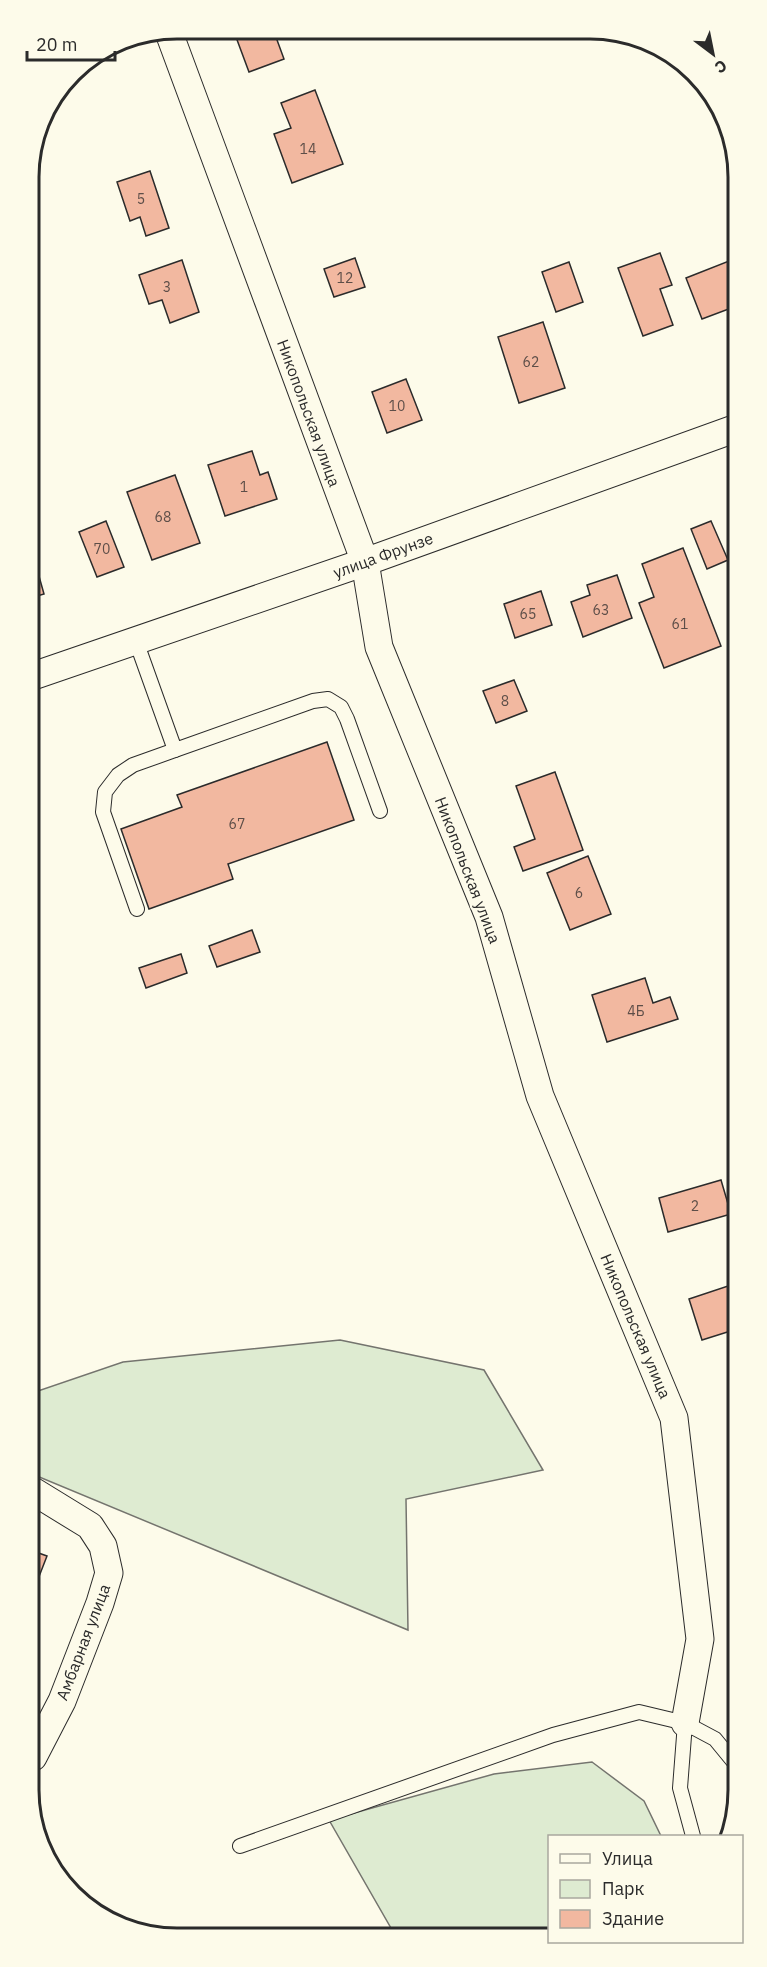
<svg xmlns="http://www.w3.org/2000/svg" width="767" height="1967" viewBox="0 0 767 1967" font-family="'IBM Plex Sans',sans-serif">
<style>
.green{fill:#deebd1;stroke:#74746e;stroke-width:1.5}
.building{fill:#f2b8a0;stroke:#2b2b2b;stroke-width:1.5}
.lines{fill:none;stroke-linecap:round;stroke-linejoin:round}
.service-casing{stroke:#2b2b2b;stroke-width:16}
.minor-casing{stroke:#2b2b2b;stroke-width:29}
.service{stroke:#fdfbea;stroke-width:14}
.minor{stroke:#fdfbea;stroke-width:27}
.labels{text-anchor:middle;stroke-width:4.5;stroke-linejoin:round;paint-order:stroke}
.number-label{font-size:14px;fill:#5d4e48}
.street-label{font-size:16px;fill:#2b2b2b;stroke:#fdfbea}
.rim{fill:none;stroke:#2b2b2b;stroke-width:3}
</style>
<rect width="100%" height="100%" fill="#fdfbea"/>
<g class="green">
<polygon points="340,1340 484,1370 543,1470 406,1499 408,1630 32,1474 32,1393 123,1362"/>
<polygon points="592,1762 644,1801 661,1836 550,1836 549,1934 395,1935 329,1820 494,1774"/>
</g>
<g class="building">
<polygon points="233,29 273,29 284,59 249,72"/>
<polygon points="315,90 343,164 292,183 274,134 291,128 281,103"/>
<polygon points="150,171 169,228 146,236 140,217 130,221 117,182"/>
<polygon points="660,253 672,285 660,289 673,325 643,336 618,268"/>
<polygon points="355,258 365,287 334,297 324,269"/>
<polygon points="734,259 734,307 702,319 686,278"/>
<polygon points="182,260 199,312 170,323 162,300 149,304 139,275"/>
<polygon points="569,262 583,302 556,312 542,272"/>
<polygon points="543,322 565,388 519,403 498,337"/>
<polygon points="406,379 422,420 387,433 372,392"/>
<polygon points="252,451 260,475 268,472 277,499 225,516 208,465"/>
<polygon points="175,475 200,543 152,560 127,492"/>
<polygon points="106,521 124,567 97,577 79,532"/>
<polygon points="711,521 728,560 707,569 691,529"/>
<polygon points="683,548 721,646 664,668 639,603 654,597 642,564"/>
<polygon points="35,562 44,594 30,598 30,563"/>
<polygon points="617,575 632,618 583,637 571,602 590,595 587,585"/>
<polygon points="541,591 552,625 515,638 504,604"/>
<polygon points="514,680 527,711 496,723 483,691"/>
<polygon points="327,742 354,820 228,864 233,879 149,909 121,829 182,807 177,795"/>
<polygon points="555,772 583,850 523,871 514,847 535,839 516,786"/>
<polygon points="588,856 611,914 570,930 547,873"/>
<polygon points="252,930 260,952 217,967 209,946"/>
<polygon points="181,954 187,973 146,988 139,968"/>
<polygon points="645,978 653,1003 670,997 678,1019 607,1042 592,995"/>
<polygon points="721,1180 731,1214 668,1232 659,1198"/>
<polygon points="737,1283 737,1313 733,1314 737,1329 702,1340 689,1299"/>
<polygon points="33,1551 47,1556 33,1592"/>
</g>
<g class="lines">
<g class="service-casing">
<g id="service">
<polyline points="136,641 175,750 313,701 328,699 341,707 347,719 380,811"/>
<polyline points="137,909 103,812 105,792 118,775 133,765 175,750"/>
<polyline points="685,1723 680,1788 693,1836"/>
<polyline points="240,1846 553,1735 639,1712 685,1723 715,1739 738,1767"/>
</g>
</g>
<g class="minor-casing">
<g id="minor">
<polyline points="168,30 365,562 379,647 489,917 540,1096 674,1418 700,1639 685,1723"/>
<polyline points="30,677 365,562 734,429"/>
<polyline points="33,1491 90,1526 103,1546 109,1573 100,1603 62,1701 33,1757"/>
</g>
</g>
<use href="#service" class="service"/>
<use href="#minor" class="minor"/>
</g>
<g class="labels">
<g class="number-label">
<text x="308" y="154">14</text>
<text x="141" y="204">5</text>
<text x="345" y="283">12</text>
<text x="167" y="292">3</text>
<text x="531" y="367">62</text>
<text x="397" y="411">10</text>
<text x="244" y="492">1</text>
<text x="163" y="522">68</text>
<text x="102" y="554">70</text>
<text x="601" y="615">63</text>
<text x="528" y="619">65</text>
<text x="680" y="629">61</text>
<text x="505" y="706">8</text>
<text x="237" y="829">67</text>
<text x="579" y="898">6</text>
<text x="636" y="1016">4Б</text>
<text x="695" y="1211">2</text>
</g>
<g class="street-label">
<text transform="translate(309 413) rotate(70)" y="6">Никопольская улица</text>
<text transform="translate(383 555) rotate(-20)" y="6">улица Фрунзе</text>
<text transform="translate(468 870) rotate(69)" y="6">Никопольская улица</text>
<text transform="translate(636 1326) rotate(67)" y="6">Никопольская улица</text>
<text transform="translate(83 1642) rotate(-69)" y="6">Амбарная улица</text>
</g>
</g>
<path d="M0 0H767V1967H0ZM177 39H590A138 138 0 0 1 728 177V1790A138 138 0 0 1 590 1928H177A138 138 0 0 1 39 1790V177A138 138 0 0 1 177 39Z" fill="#fdfbea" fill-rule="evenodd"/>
<path class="rim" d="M177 39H590A138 138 0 0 1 728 177V1790A138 138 0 0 1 590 1928H177A138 138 0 0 1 39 1790V177A138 138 0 0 1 177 39Z"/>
<rect x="548" y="1835" width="195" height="108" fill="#fdfbea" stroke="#a9a89e" stroke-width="1.5"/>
<rect x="560" y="1854" width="30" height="9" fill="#fdfbea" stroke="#a9a89e" stroke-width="1.5"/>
<text x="602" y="1865" font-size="18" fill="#2b2b2b">Улица</text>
<rect x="560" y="1880" width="30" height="18" fill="#deebd1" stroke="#a9a89e" stroke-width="1.5"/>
<text x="602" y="1895" font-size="18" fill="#2b2b2b">Парк</text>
<rect x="560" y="1910" width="30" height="18" fill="#f2b8a0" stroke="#a9a89e" stroke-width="1.5"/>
<text x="602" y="1925" font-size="18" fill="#2b2b2b">Здание</text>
<g transform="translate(713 54) rotate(148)" stroke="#fdfbea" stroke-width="4.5" paint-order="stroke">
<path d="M0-4.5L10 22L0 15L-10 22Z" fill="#2b2b2b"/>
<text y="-9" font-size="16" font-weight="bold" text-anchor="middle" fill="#2b2b2b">С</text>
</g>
<path d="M27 51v9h88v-9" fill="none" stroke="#2b2b2b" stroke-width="3"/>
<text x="36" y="51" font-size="18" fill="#2b2b2b" stroke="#fdfbea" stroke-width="4.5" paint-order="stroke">20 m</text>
</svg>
